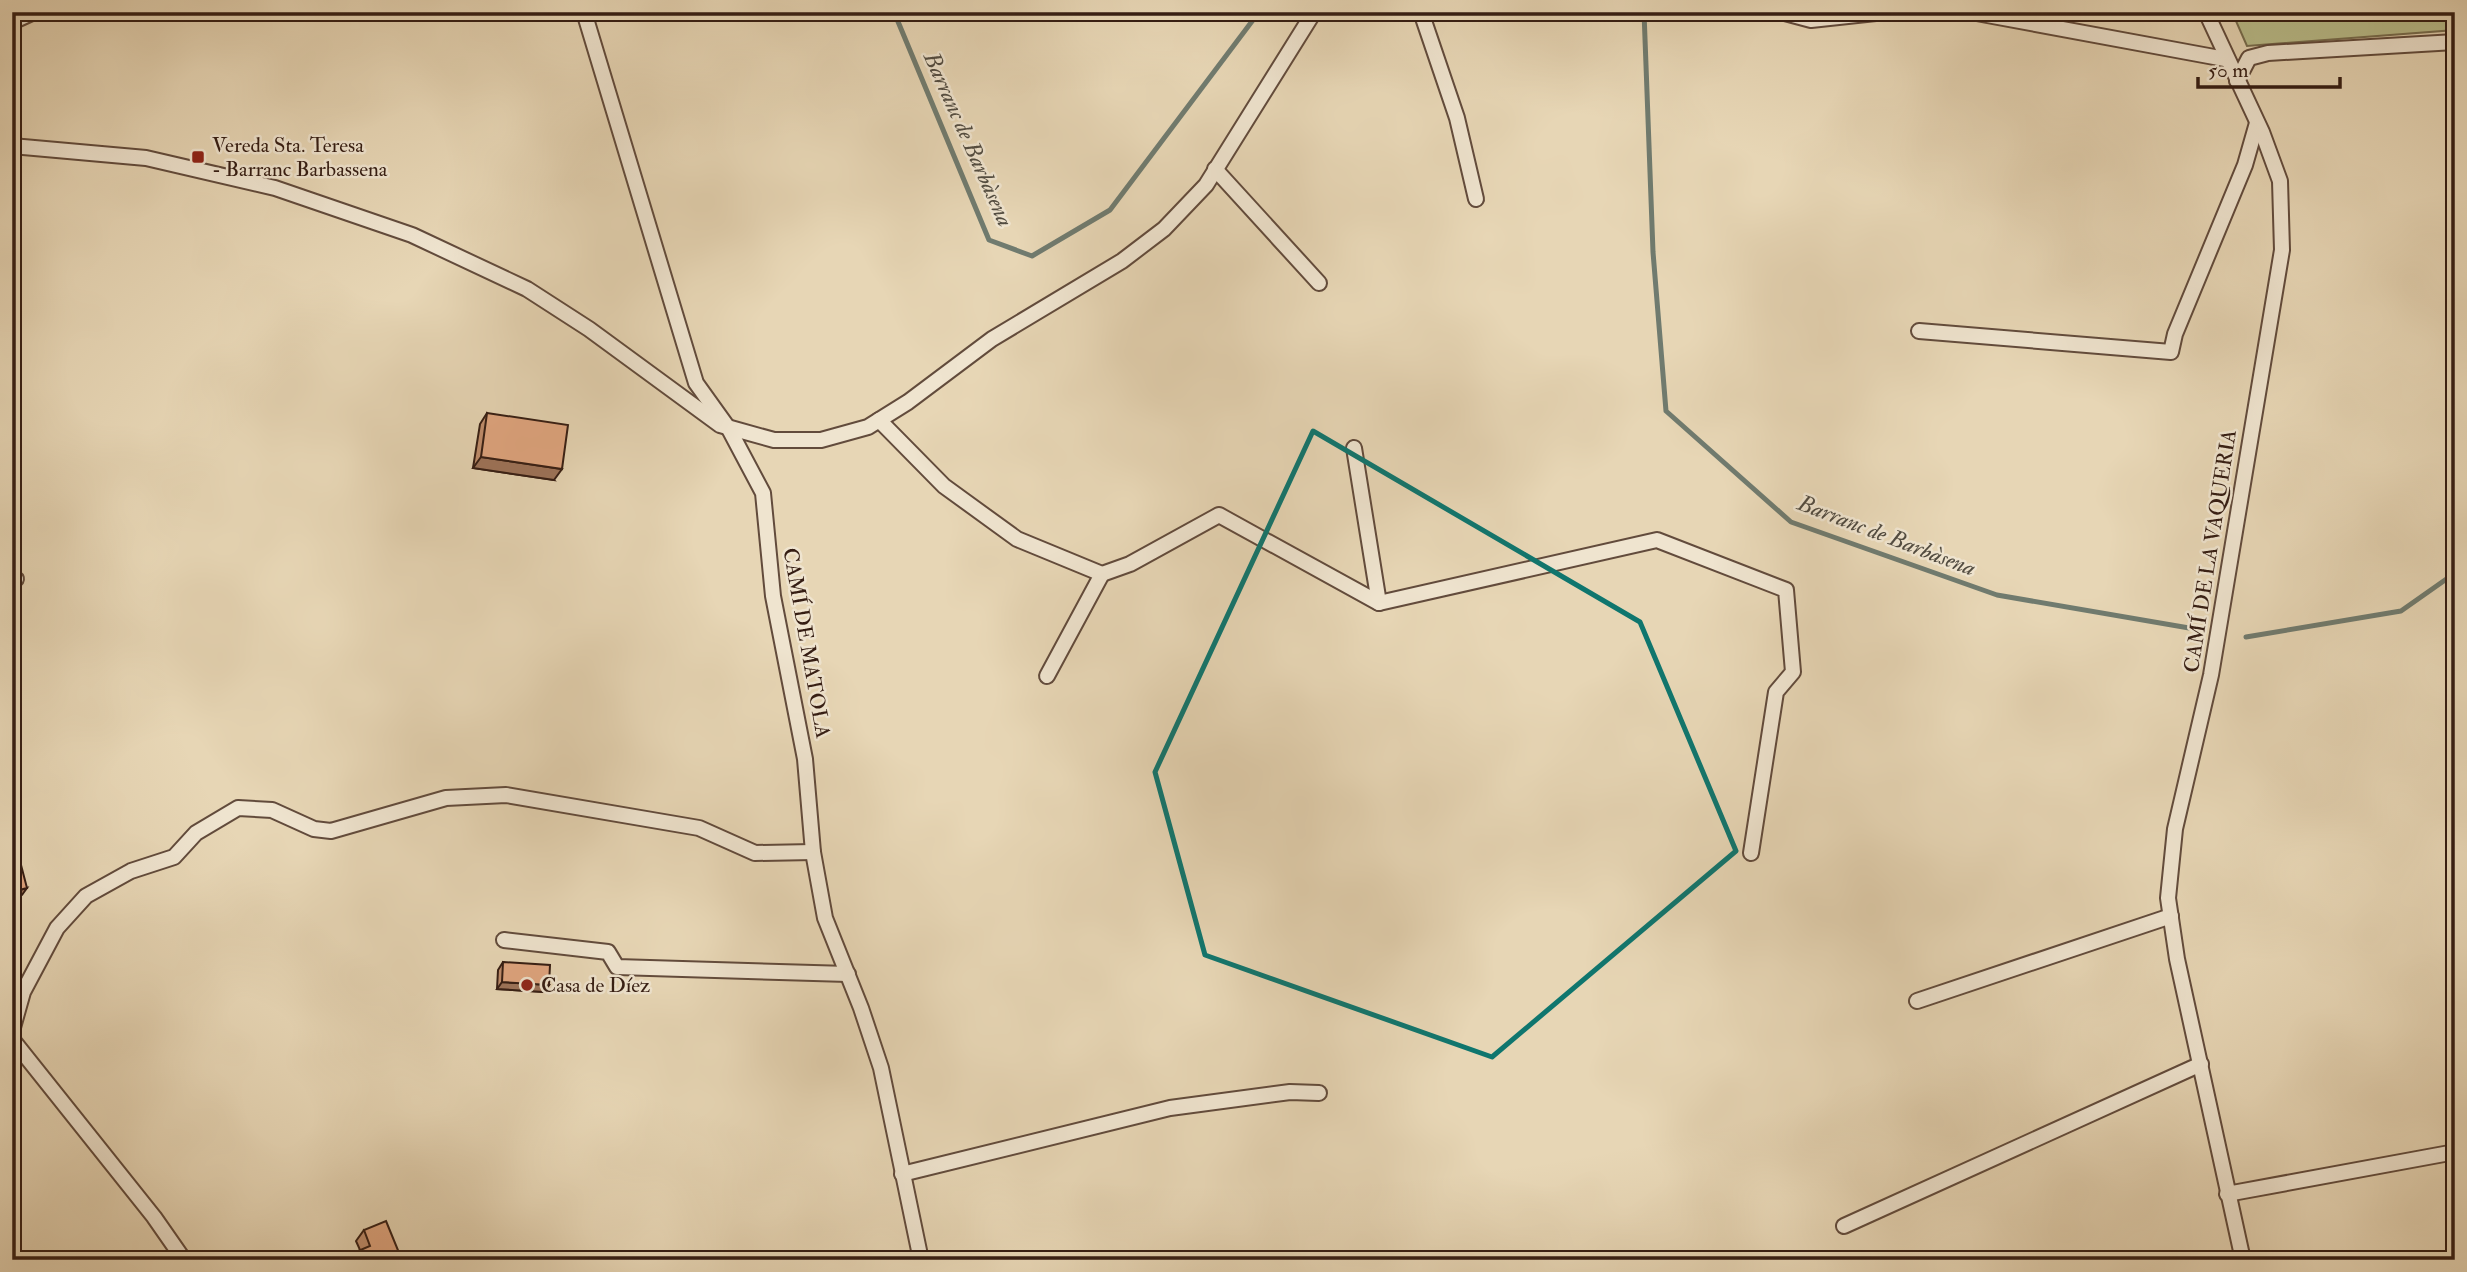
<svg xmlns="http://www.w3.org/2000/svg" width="2467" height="1272" viewBox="0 0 2467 1272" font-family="'IM FELL Double Pica',serif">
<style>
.green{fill:#b9bd8b;stroke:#776d4f;stroke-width:2}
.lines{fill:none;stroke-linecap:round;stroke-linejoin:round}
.stream{stroke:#707b6f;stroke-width:5}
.street-casing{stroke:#624b3c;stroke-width:18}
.street{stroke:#efe4cf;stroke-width:14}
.wall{fill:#c28f6e;stroke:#351d13;stroke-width:2}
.shaded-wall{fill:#9e745a;stroke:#351d13;stroke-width:2}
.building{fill:#e1a680;stroke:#351d13;stroke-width:2}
.marked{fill:none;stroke:#0f766e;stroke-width:5;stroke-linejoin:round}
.poi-dot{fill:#8f2418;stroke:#efe4cf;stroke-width:2.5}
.labels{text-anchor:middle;stroke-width:5;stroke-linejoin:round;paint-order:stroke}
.poi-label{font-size:21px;fill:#351d13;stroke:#efe4cf;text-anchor:start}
.street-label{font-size:21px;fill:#351d13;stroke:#efe4cf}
.water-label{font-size:23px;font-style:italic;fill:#524c41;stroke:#efe4cf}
</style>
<rect width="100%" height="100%" fill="#e7d6b5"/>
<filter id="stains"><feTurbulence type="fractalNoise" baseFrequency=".00286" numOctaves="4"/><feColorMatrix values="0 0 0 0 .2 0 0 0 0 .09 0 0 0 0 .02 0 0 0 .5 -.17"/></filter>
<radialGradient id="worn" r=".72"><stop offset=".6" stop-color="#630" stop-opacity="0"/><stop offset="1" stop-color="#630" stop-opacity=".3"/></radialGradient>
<polygon class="green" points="2232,12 2455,12 2455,30 2247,46"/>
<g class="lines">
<g class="stream">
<polyline points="894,12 989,240 1032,256 1110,210 1259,12"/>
<polyline points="1644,12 1653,252 1666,411 1791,522 1997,595 2195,629"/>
<polyline points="2246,637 2401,611 2455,573"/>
</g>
<g class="street-casing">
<g id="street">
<polyline points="584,12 696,383 729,429 763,493 773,596 805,759 813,852 825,918 861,1008 881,1068 921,1260"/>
<polyline points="1421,12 1457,118 1476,199"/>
<polyline points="1781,12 1811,20 1885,12"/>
<polyline points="1971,12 2225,59"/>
<polyline points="2206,12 2262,132 2280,181 2282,250 2211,675 2175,829 2168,898 2177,959 2243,1260"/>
<polyline points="12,22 34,12"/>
<polyline points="2237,81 2249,58 2268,53 2455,42"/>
<polyline points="12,146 146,158 275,188 412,235 527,289 589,329 720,425 774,440 821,440 868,427 908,402 992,339 1122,261 1164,229 1206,185 1314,12"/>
<polyline points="1215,169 1319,283"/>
<polyline points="1919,331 2171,352 2175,334 2245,165 2257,123"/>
<polyline points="879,420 944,486 1017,539 1102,574 1130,564 1219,515 1379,603 1657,540 1786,590 1793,672 1776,692 1751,853"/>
<polyline points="1354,448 1379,603"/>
<polyline points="12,580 16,579"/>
<polyline points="1047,676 1102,574"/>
<polyline points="504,940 608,952 617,967 848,974"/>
<polyline points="1917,1001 2171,916"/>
<polyline points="12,1031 23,992 57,928 86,896 131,871 174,857 196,833 238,808 272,810 314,829 331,831 446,798 506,795 699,828 755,853 813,852"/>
<polyline points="12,1039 154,1217 184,1260"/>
<polyline points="902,1174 1170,1108 1290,1092 1319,1093"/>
<polyline points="2227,1194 2455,1152"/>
<polyline points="1844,1226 2201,1064"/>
</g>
</g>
<use href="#street" class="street"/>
</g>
<g class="wall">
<polygon points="487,413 554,480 473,468 480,424"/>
<polygon points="503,962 549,985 544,992 497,989 498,970"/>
<polygon points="364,1230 402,1260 360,1250 356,1241"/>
</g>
<g class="shaded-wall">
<polygon points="481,457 562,469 554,480 473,468"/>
<polygon points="27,888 22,895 12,898 12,892"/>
<polygon points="502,982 549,985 544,992 497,989"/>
</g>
<g class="building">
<polygon points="487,413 568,425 562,469 481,457"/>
<polygon points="21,865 27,888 12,892 12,867"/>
<polygon points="503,962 550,965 549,985 502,982"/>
<polygon points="386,1221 402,1260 337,1260 370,1246 364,1230"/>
</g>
<path class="marked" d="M1313 431 1640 622 1736 851 1492 1057 1205 955 1155 772Z"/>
<g class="poi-dot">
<rect x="191" y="150" width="14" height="14" rx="3.5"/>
<circle cx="527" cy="985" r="7"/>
</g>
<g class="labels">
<g class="poi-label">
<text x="212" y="152">Vereda Sta. Teresa<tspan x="212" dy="24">- Barranc Barbassena</tspan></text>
<text x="541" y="992">Casa de Díez</text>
</g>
<g class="street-label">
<text transform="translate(2210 551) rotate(-81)" y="7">CAMÍ DE LA VAQUERIA</text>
<text transform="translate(807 643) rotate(80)" y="7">CAMÍ DE MATOLA</text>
</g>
<g class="water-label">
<text transform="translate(969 139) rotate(66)" y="8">Barranc de Barbàsena</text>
<text transform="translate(1887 535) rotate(21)" y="8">Barranc de Barbàsena</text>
</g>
</g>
<rect width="2467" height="1272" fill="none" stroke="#e7d6b5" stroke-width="42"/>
<rect x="14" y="14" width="2439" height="1244" fill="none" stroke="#351d13" stroke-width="3.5"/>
<rect x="21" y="21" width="2425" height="1230" fill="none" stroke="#351d13" stroke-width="2"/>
<path d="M2198 77v10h142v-10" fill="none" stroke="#351d13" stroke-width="3.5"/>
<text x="2208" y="77" font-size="21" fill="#351d13" stroke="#efe4cf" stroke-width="5" paint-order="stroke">50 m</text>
<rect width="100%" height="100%" filter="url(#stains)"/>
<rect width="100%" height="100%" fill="url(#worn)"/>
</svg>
